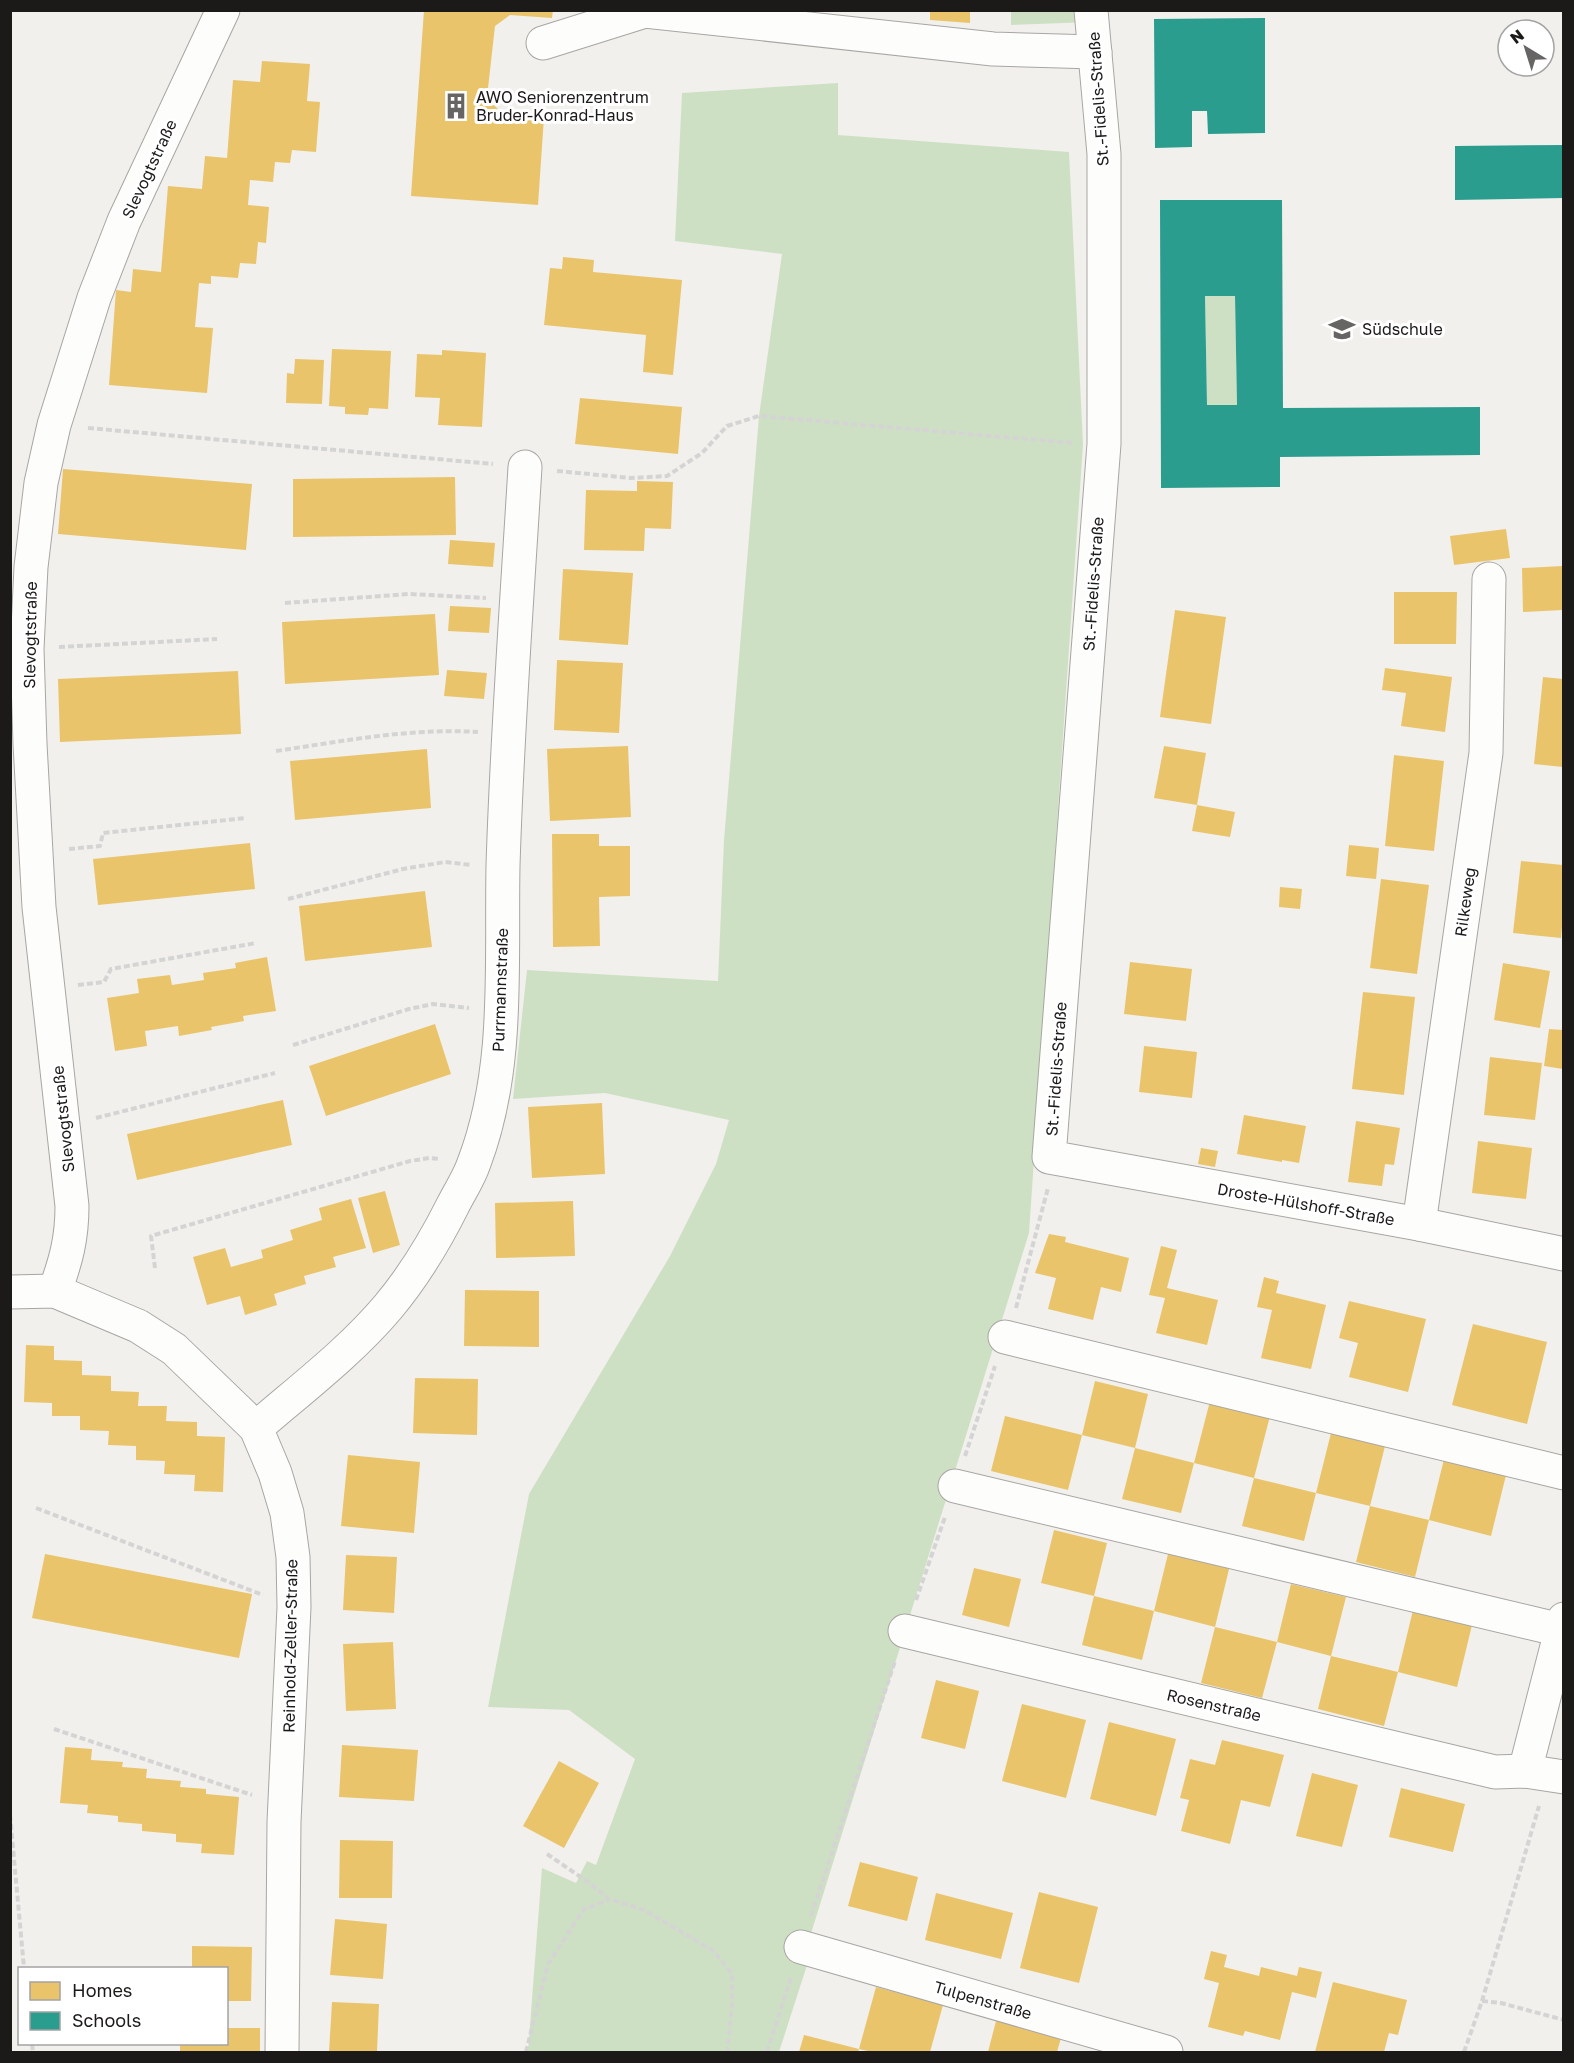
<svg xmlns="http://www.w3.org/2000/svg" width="1574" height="2063" viewBox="0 0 1574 2063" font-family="'Golos Text',sans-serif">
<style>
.green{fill:#cee0c4}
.homes{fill:#e9c46a}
.schools{fill:#2a9d8f;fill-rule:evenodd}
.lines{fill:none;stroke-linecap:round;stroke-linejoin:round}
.minor-casing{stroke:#a8a6a4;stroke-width:35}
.path{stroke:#d5d4d4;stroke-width:4;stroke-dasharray:6 3;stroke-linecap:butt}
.minor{stroke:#fdfdfc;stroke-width:33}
.labels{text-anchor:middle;stroke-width:6;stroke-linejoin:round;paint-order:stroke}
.poi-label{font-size:16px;fill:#1b1a18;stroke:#fff;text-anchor:start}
.street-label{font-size:16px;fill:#1b1a18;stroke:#fff}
</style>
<rect width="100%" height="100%" fill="#f2f0ed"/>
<g class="green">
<polygon points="1011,10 1091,11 1092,22 1011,25"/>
<polygon points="838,83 838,135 1069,152 1083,444 1029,1233 804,1956 809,1959 779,2052 528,2052 542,1868 576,1883 587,1861 596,1865 635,1759 569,1710 488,1707 529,1494 670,1256 716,1164 729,1120 605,1093 513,1099 527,970 718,981 724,840 759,416 782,254 675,241 682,93"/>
<polygon points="1205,296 1235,296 1237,405 1207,405"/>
</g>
<g class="homes">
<polygon points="424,10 553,10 552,18 510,15 495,26 487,97 503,115 544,117 538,205 411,196"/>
<polygon points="930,10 970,10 970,23 930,20"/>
<polygon points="262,61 310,64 307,101 320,102 316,152 292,150 290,163 275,162 273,182 250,180 248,205 269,207 266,243 258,242 256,264 240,263 238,278 211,276 211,284 199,283 195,327 213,328 207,393 109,385 116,290 131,292 133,269 161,272 168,186 202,189 205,156 227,158 233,80 260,82"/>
<polygon points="563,257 594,260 593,272 682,280 673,375 643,372 646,335 544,325 550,268 562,269"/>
<polygon points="332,349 391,351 388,409 369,408 368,415 345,414 345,407 329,406"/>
<polygon points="442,350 486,353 482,427 438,425 440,398 415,397 417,354 442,355"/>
<polygon points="295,359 324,360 322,404 286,403 287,373 294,374"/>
<polygon points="580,398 682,407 678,454 575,444"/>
<polygon points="63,469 252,484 246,550 58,534"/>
<polygon points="455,477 456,535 293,537 293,479"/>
<polygon points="637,481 673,482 671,529 645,528 644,551 584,550 586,490 637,491"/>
<polygon points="1506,529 1510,558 1454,565 1450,536"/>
<polygon points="450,540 495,543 493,567 448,564"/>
<polygon points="1563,566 1563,610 1523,612 1522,568"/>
<polygon points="563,569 633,573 628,645 559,640"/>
<polygon points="1394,592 1457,592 1456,644 1394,644"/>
<polygon points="450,606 491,608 489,633 448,631"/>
<polygon points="1175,610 1226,617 1211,724 1160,717"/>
<polygon points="435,614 439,675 285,684 282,622"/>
<polygon points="557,660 623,663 619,733 554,730"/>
<polygon points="1385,668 1452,677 1445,732 1401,726 1406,693 1382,690"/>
<polygon points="447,670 487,673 484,699 444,696"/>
<polygon points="238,671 241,734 60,742 58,679"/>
<polygon points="1543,677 1563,679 1563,767 1534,764"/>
<polygon points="628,746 631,817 550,821 547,749"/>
<polygon points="1164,746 1206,753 1197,805 1235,812 1230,837 1192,831 1197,805 1154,798"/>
<polygon points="427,749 431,808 295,820 290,761"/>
<polygon points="1394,755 1444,761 1434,851 1385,846"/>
<polygon points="552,834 599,834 599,846 630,846 630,896 599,897 600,946 553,947"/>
<polygon points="250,843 255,889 98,905 93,859"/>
<polygon points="1349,845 1379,848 1376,879 1346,876"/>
<polygon points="1521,861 1563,865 1563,914 1561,938 1513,933"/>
<polygon points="1381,879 1429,885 1417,974 1370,968"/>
<polygon points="1280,887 1302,889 1300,909 1279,907"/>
<polygon points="425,891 432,947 305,961 299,906"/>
<polygon points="267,957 276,1011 243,1016 244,1021 211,1027 212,1030 179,1036 178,1026 145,1031 147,1046 115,1051 107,998 139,993 137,979 170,975 172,985 204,980 203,973 236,968 235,963"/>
<polygon points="1130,962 1192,969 1186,1021 1124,1014"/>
<polygon points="1503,963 1550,971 1540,1028 1494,1020"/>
<polygon points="1363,992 1415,997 1404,1095 1352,1089"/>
<polygon points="435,1024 451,1074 326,1116 309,1066"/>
<polygon points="1549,1029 1563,1030 1563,1069 1544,1066"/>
<polygon points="1144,1046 1197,1052 1192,1098 1139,1092"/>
<polygon points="1490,1057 1542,1063 1535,1120 1484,1115"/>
<polygon points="283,1100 292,1145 137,1180 127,1134"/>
<polygon points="602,1103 605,1174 532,1178 528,1107"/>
<polygon points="1244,1115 1306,1126 1299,1163 1282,1160 1282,1162 1237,1154"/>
<polygon points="1356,1121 1400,1128 1394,1165 1385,1164 1382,1186 1348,1182"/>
<polygon points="1478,1141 1532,1148 1526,1199 1472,1193"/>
<polygon points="1201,1148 1218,1151 1215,1167 1198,1164"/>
<polygon points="385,1191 400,1245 373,1253 358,1198"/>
<polygon points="351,1199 366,1248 333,1257 336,1267 304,1276 306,1284 274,1294 277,1305 245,1315 240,1296 207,1305 193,1257 225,1248 231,1267 263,1258 261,1250 293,1240 290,1230 322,1220 319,1208"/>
<polygon points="573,1201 575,1256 496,1258 495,1203"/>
<polygon points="1049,1234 1066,1237 1065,1242 1129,1258 1121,1292 1101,1287 1093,1320 1048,1309 1056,1278 1035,1273"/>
<polygon points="1161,1246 1177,1250 1167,1288 1218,1300 1207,1345 1156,1333 1165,1298 1149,1295"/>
<polygon points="1264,1277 1279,1281 1276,1293 1326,1305 1311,1369 1261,1358 1272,1310 1257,1307"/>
<polygon points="465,1290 539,1291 539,1347 464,1346"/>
<polygon points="1349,1301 1426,1319 1408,1392 1349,1377 1358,1343 1339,1338"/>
<polygon points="1473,1324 1547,1342 1527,1424 1452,1405"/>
<polygon points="26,1345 54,1346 54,1360 82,1361 82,1375 111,1376 111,1391 139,1392 138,1406 167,1406 166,1421 197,1422 197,1436 225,1437 223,1492 194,1491 195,1475 164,1474 165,1461 136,1460 136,1446 108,1445 109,1431 80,1430 80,1416 52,1416 52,1403 24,1402"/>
<polygon points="415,1378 478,1379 477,1435 413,1433"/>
<polygon points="1095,1381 1148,1394 1135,1448 1082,1435 1068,1490 991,1471 1005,1416 1082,1435"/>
<polygon points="1210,1401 1270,1416 1254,1478 1194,1463 1181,1513 1122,1499 1135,1448 1194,1463"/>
<polygon points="1331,1433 1385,1446 1370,1506 1316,1493 1304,1541 1242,1526 1254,1478 1316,1493"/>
<polygon points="348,1455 420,1462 414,1533 341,1526"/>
<polygon points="1445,1455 1507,1471 1491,1536 1429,1520"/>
<polygon points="1370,1506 1429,1520 1415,1577 1356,1562"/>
<polygon points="1054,1530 1107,1543 1094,1596 1154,1611 1169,1550 1230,1565 1215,1627 1154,1611 1142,1660 1082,1645 1094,1596 1041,1583"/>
<polygon points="45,1554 252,1594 239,1658 32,1618"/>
<polygon points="346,1555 397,1557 394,1613 343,1610"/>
<polygon points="974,1568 1021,1579 1009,1627 962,1615"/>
<polygon points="1291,1584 1346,1597 1331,1656 1398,1672 1414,1606 1473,1621 1457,1687 1398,1672 1384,1726 1318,1709 1331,1656 1277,1642"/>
<polygon points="1215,1627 1277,1642 1262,1698 1201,1683"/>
<polygon points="393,1642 396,1709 346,1711 343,1644"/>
<polygon points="936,1680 979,1691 965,1749 921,1738"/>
<polygon points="1022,1704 1086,1720 1066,1798 1002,1781"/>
<polygon points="1109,1722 1176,1739 1156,1816 1090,1799"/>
<polygon points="1222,1740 1284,1755 1270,1807 1241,1800 1230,1844 1181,1831 1189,1800 1180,1798 1190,1759 1215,1765"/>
<polygon points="342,1745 418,1750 414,1801 339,1797"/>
<polygon points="65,1747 92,1749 91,1760 123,1762 122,1767 147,1769 146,1778 181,1781 180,1787 206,1789 206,1794 239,1797 234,1855 201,1853 202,1844 176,1842 176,1834 142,1831 142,1824 118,1822 118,1816 87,1813 88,1805 60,1803"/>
<polygon points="559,1761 599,1783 564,1848 523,1826"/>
<polygon points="1312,1773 1358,1785 1342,1847 1296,1836"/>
<polygon points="1401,1788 1465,1804 1453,1852 1389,1837"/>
<polygon points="340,1840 393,1841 392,1898 339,1898"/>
<polygon points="860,1862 918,1877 907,1921 848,1906"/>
<polygon points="1039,1892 1098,1907 1079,1983 1020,1968"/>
<polygon points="936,1893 1013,1913 1001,1959 925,1940"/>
<polygon points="335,1919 387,1924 383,1979 330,1975"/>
<polygon points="192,1946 252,1947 251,2001 226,2001 226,1968 192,1968"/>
<polygon points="1211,1951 1227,1955 1224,1967 1259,1976 1261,1967 1297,1976 1299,1967 1322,1972 1316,1998 1292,1992 1280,2040 1245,2031 1243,2036 1208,2027 1219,1983 1204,1979"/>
<polygon points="1333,1982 1407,2000 1398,2035 1389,2033 1384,2052 1315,2052"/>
<polygon points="876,1987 943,2005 930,2052 872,2052 859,2049"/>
<polygon points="332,2002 379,2004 377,2052 329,2052"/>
<polygon points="996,2021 1061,2038 1057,2052 988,2052"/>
<polygon points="226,2028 260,2028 260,2052 180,2052 180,2044 226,2044"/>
<polygon points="804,2035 859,2049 858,2052 799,2052"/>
</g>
<g class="schools">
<polygon points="1265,18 1265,133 1208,134 1207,111 1192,111 1192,147 1155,148 1154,19"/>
<polygon points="1564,145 1564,198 1455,200 1455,146"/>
<path d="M1160 200H1282L1283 408 1480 407V455L1280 457V487L1161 488ZM1205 296H1235L1237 405H1207Z"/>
</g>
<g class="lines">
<g class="minor-casing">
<g id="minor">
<polyline points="1091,10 1104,154 1104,444 1049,1157 1419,1224 1564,1254"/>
<polyline points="543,43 645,11 993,49 1095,52"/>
<polyline points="1419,1224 1486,753 1489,579"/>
<path d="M55 1291C66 1260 72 1239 72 1206L39 907 30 744 27 649 31 567 41 483 54 425 94 298 124 221 223 10"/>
<polyline points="10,1292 55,1291 138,1326 174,1349 256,1428 275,1473 287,1513 293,1557 294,1607 284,1822 282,2052"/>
<polyline points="1005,1337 1564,1473"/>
<path d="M256 1428C301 1389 350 1352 388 1307 414 1276 435 1241 453 1205 460 1191 469 1178 474 1163 510 1069 501 965 503 866 507 733 517 600 525 467"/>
<polyline points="955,1486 1561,1630"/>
<polyline points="905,1631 1495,1772 1525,1771 1564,1777"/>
<polyline points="1525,1771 1564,1619"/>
<polyline points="801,1947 1166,2052"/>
</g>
</g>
<g class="path">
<polyline points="88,428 493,464"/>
<polyline points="557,471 631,478 667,476 702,453 727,426 759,416 1074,443"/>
<polyline points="285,603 409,594 486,598"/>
<polyline points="59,647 217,639"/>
<path d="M276 751C344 741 409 728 478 732"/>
<polyline points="69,849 100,846 103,833 246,818"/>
<polyline points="288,899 403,869 445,862 471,865"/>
<polyline points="78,985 104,982 111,969 256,943"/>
<polyline points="293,1045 409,1009 433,1004 469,1008"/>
<polyline points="96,1118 275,1073"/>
<polyline points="155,1268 151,1236 410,1161 429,1158 440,1159"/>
<polyline points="1016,1308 1048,1188"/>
<polyline points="965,1456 995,1366"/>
<polyline points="36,1508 263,1595"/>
<polyline points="916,1600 945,1517"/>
<polyline points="54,1729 252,1795"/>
<polyline points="10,1815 24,1968"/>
<polyline points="547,1854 588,1882 609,1899 644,1910 714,1951 732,1974 732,2008 727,2052"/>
<polyline points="811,1916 895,1661"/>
<polyline points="1482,2001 1501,2003 1564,2020"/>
<polyline points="32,2044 33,2052"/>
<polyline points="526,2052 548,1964 584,1909 609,1900"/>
<polyline points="767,2052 791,1978"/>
<polyline points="1464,2052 1482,2001 1539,1806"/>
</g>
<use href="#minor" class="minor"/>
</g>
<defs>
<g id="building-bare" transform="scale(2.07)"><path d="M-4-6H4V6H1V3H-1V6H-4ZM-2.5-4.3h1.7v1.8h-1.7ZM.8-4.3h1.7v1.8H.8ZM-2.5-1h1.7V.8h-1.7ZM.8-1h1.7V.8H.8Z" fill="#666563" stroke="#fff" stroke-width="2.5" paint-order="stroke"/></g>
<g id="school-bare" transform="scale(2.07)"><path d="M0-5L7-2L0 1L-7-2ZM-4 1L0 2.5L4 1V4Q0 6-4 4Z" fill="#666563" stroke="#fff" stroke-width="2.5" paint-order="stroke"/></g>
</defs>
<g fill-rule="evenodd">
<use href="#building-bare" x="456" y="106"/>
<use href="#school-bare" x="1342" y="329"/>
</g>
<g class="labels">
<g class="poi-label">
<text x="476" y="103">AWO Seniorenzentrum<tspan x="476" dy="18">Bruder-Konrad-Haus</tspan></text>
<text x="1362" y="335">Südschule</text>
</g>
<g class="street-label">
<text transform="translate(1098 99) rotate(-94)" y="6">St.-Fidelis-Straße</text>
<text transform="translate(149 169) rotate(-65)" y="6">Slevogtstraße</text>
<text transform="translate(1093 584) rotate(-86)" y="6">St.-Fidelis-Straße</text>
<text transform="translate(30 635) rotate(-89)" y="6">Slevogtstraße</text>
<text transform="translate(1465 902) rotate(-82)" y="6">Rilkeweg</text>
<text transform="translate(500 990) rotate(-88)" y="6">Purrmannstraße</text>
<text transform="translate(1056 1069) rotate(-86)" y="6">St.-Fidelis-Straße</text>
<text transform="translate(63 1119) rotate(-96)" y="6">Slevogtstraße</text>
<text transform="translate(1306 1204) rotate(10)" y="6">Droste-Hülshoff-Straße</text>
<text transform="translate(290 1646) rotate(-89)" y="6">Reinhold-Zeller-Straße</text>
<text transform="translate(1214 1705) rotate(13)" y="6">Rosenstraße</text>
<text transform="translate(983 2000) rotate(16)" y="6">Tulpenstraße</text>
</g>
</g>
<rect width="1574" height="2063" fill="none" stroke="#1b1a18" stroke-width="24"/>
<rect x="18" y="1967" width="210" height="78" fill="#ffffff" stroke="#a4a3a3" stroke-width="1.5"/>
<rect x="30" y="1982" width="30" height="18" fill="#e9c46a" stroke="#a4a3a3" stroke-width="1.5"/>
<text x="72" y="1997" font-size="18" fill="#1b1a18">Homes</text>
<rect x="30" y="2012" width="30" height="18" fill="#2a9d8f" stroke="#a4a3a3" stroke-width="1.5"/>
<text x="72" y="2027" font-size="18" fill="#1b1a18">Schools</text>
<g transform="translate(1526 48) rotate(322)"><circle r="28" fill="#ffffff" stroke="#a4a3a3" stroke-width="1.5"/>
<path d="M0-4.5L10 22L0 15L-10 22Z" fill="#666563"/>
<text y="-9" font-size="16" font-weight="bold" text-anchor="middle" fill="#1b1a18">N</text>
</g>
</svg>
